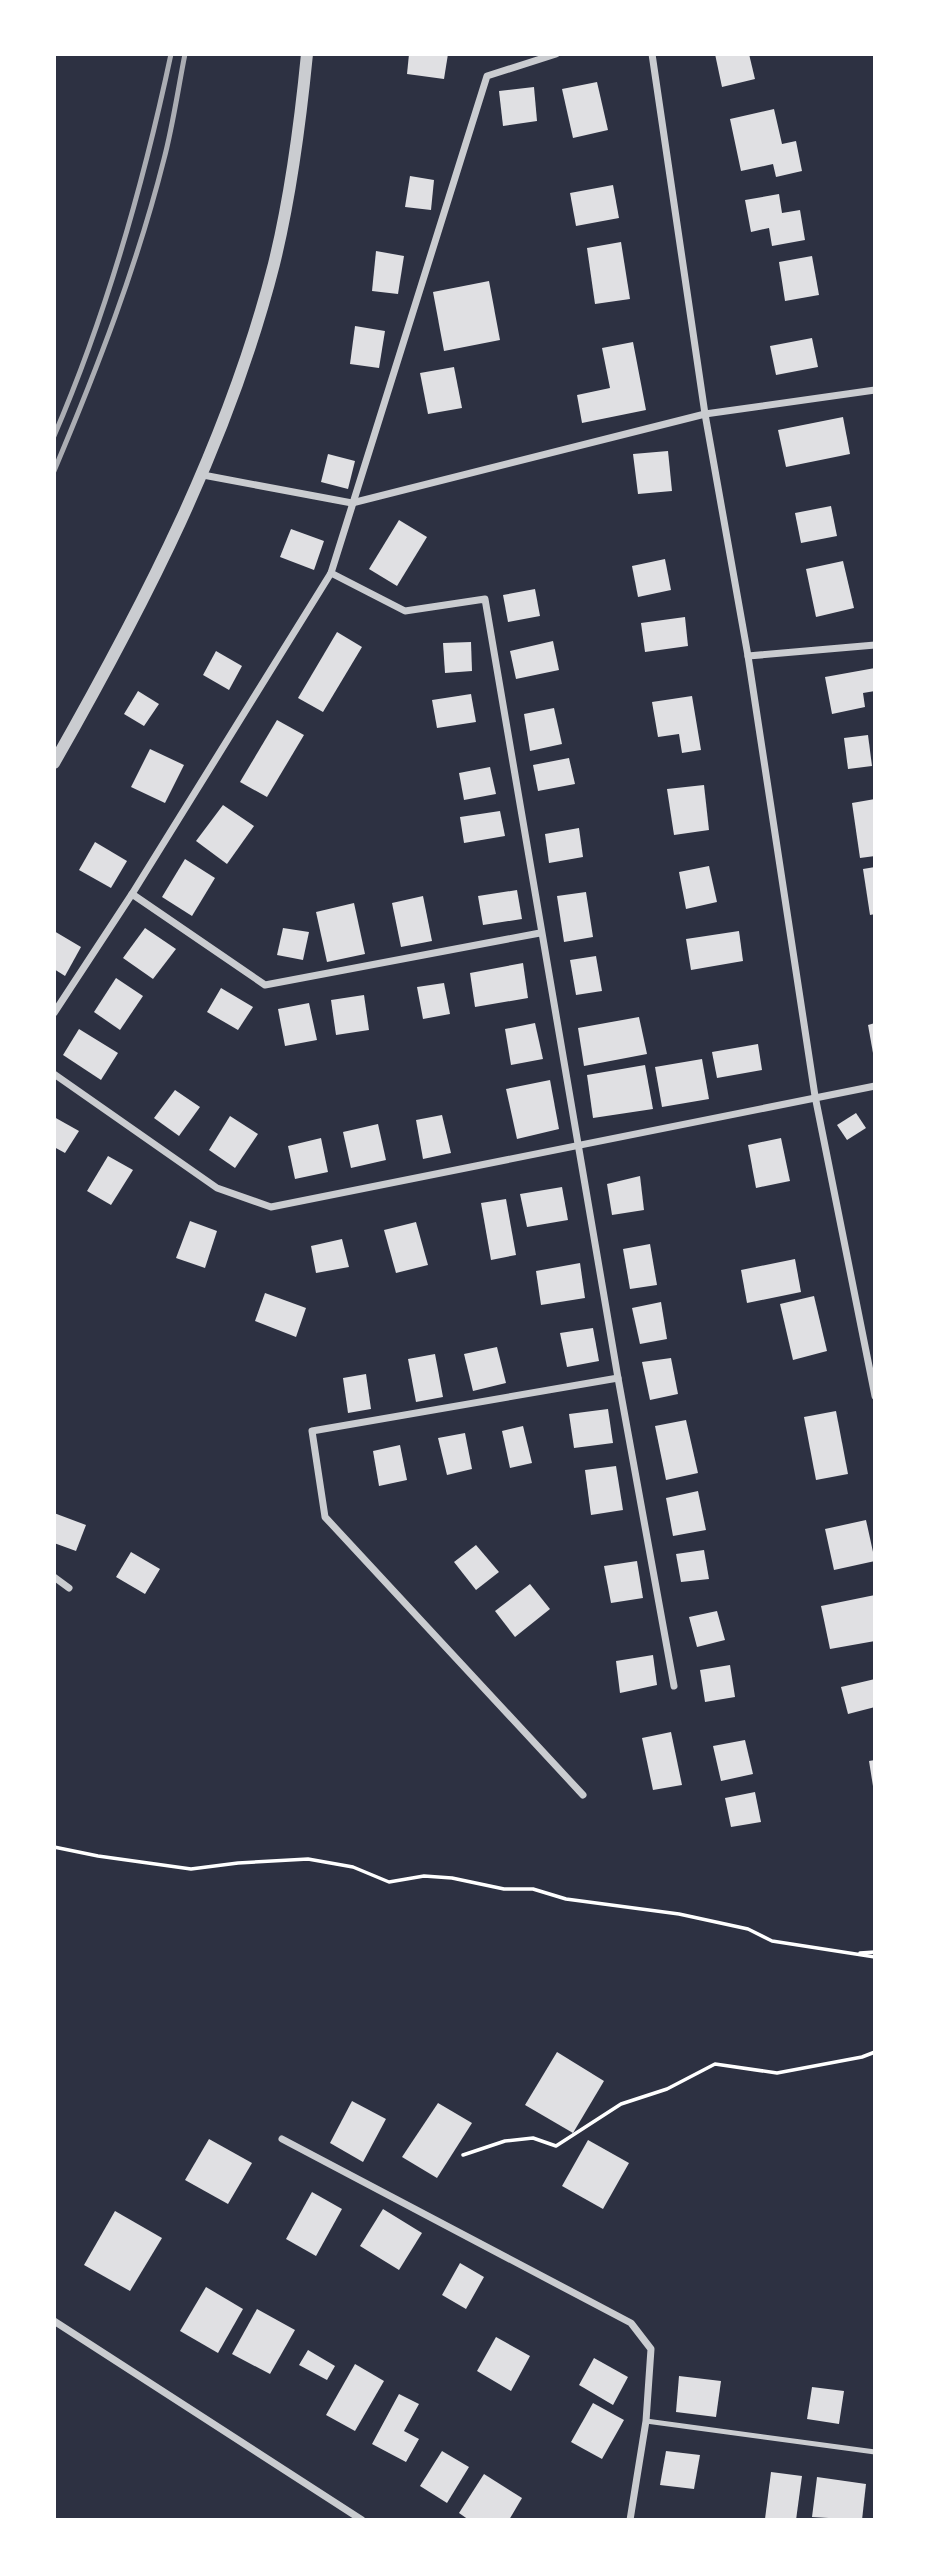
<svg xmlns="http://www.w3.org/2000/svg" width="929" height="2574" viewBox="0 0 929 2574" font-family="'DejaVu Sans',sans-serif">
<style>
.building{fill:#e0e0e3}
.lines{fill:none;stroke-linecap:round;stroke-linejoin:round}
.path{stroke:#fff;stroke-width:3.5}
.service{stroke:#caccd0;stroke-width:5}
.minor{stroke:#caccd0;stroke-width:7}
.tertiary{stroke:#caccd0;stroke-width:12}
.rail{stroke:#abadb3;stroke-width:5}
</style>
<rect width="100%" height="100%" fill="#2d3142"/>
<g class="building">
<polygon points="409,54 448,54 444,79 407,74"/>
<polygon points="715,54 749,54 755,79 722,87"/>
<polygon points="597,82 608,130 573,138 562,89"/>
<polygon points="534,87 537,121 503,126 499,91"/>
<polygon points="774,109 782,144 796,141 802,171 776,177 773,164 741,171 730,119"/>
<polygon points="410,176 434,180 431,210 405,207"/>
<polygon points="613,185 619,218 576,226 570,193"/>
<polygon points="779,194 782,213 800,210 805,240 772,246 769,228 751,232 745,200"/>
<polygon points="621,242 630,299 595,304 587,248"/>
<polygon points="376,251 404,256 398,294 372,291"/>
<polygon points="812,256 819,295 785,301 779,262"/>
<polygon points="489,281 500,340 444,351 433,292"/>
<polygon points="355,326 385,331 379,368 350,364"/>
<polygon points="812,338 818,367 776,375 770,346"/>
<polygon points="633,342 646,410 582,423 577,395 610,388 602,348"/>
<polygon points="454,367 462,408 428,414 420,373"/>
<polygon points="843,417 850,454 786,467 778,430"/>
<polygon points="668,451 672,491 638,494 633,454"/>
<polygon points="328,454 355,461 348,489 321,482"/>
<polygon points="831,506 837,536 801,543 795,513"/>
<polygon points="399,520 427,537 397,586 369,569"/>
<polygon points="291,529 324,541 314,570 280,557"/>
<polygon points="665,559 671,590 638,597 632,566"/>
<polygon points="843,561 854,608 816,617 806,569"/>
<polygon points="535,589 540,616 508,622 503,595"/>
<polygon points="685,617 688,646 645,652 641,623"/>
<polygon points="337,632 362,647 323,712 298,698"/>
<polygon points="553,641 559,670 516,679 510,651"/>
<polygon points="471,642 472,671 445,673 443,643"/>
<polygon points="216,651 242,666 229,690 203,675"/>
<polygon points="875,668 875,691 863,693 865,707 832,714 825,677"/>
<polygon points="138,691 159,704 144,726 124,714"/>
<polygon points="471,694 476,722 437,728 432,700"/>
<polygon points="692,696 701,750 682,753 679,734 658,737 652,702"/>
<polygon points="554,708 562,744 530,751 524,714"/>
<polygon points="277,720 304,735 267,797 240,782"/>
<polygon points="868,735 872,766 848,769 844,738"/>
<polygon points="150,749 184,765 165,803 131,787"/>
<polygon points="569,758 575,784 538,791 533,765"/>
<polygon points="490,767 496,794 464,800 459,773"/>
<polygon points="704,785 709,830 674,835 667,789"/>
<polygon points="875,799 875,856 860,858 852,803"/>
<polygon points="223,805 254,826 227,864 196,841"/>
<polygon points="500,811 505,836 464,843 460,817"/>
<polygon points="579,828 583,857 549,863 545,834"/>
<polygon points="95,842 127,861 111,888 79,870"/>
<polygon points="185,859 215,878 192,916 162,897"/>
<polygon points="709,866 717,902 686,909 679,872"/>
<polygon points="875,867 875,914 870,915 863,869"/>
<polygon points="517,890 522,919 483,925 478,896"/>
<polygon points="586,892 593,937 564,942 557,896"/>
<polygon points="423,896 432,941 401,947 392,903"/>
<polygon points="354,903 365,954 327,962 316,912"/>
<polygon points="145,928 176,949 153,979 123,958"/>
<polygon points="283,928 309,932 303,960 277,955"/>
<polygon points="54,931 81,947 65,976 54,969"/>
<polygon points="739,931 743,961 691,970 686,939"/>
<polygon points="596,956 602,991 576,995 570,960"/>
<polygon points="523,963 528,998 475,1007 470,973"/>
<polygon points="116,978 143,996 120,1030 94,1012"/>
<polygon points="444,983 450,1014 423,1019 417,987"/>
<polygon points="221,988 253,1007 238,1030 207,1012"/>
<polygon points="364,995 369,1030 336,1035 331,1000"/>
<polygon points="309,1003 317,1040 285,1046 278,1009"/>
<polygon points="639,1017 647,1054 584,1066 578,1028"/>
<polygon points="535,1023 543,1059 511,1065 505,1029"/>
<polygon points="875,1023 875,1053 873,1053 868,1025"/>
<polygon points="79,1029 118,1053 101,1080 63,1055"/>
<polygon points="758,1044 762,1070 717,1078 712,1052"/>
<polygon points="702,1059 709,1099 662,1107 655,1067"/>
<polygon points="645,1065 653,1109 593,1118 587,1075"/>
<polygon points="550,1080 559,1129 517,1139 506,1089"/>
<polygon points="175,1090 200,1107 179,1136 154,1118"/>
<polygon points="856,1113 866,1128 847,1140 837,1125"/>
<polygon points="442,1115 451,1153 423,1159 416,1120"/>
<polygon points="230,1116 258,1134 235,1168 209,1150"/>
<polygon points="54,1117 79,1131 65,1153 54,1147"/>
<polygon points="378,1124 386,1160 351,1168 343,1132"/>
<polygon points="321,1138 328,1172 295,1179 288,1146"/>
<polygon points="781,1138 790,1181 756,1188 748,1145"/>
<polygon points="108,1156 133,1170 111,1205 87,1191"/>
<polygon points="640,1176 644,1210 612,1215 607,1184"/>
<polygon points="562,1187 568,1220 527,1227 520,1194"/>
<polygon points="506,1199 516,1255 491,1260 481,1203"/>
<polygon points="190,1221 217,1231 205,1268 176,1258"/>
<polygon points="416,1222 428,1265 396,1273 384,1230"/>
<polygon points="342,1239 349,1267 316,1273 311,1246"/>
<polygon points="650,1244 657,1285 630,1289 623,1249"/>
<polygon points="795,1259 801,1292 747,1303 741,1270"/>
<polygon points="580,1263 585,1298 541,1305 536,1271"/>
<polygon points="265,1293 306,1308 296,1337 255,1321"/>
<polygon points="814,1296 827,1351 793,1360 780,1304"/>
<polygon points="661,1302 667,1339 640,1344 632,1308"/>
<polygon points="593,1328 599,1361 567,1367 560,1333"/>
<polygon points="497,1347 506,1383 473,1391 464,1354"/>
<polygon points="435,1354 443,1397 416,1402 408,1359"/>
<polygon points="671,1358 678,1394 650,1400 642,1362"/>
<polygon points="366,1374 371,1409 348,1413 343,1378"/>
<polygon points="608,1409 613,1443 574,1448 569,1414"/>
<polygon points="836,1411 848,1474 816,1480 804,1417"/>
<polygon points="686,1420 698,1473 666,1480 655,1426"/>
<polygon points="523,1426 532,1463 510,1468 502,1431"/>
<polygon points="465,1433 472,1469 447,1475 438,1438"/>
<polygon points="400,1445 407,1480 379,1486 373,1451"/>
<polygon points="616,1466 623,1510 591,1515 585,1470"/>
<polygon points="698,1491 706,1530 673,1536 666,1498"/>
<polygon points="54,1513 86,1525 76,1551 54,1543"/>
<polygon points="866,1520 875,1561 834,1570 825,1529"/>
<polygon points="476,1545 499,1572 476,1590 454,1562"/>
<polygon points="704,1550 709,1579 681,1582 676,1554"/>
<polygon points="131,1552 160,1569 145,1594 116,1577"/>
<polygon points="637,1561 643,1598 611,1603 604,1566"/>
<polygon points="530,1584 550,1609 515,1637 495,1611"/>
<polygon points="875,1595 875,1641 830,1649 821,1606"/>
<polygon points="717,1611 725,1640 697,1647 689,1617"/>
<polygon points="653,1655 657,1685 620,1693 616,1661"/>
<polygon points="730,1665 735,1697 705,1702 700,1670"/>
<polygon points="875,1679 875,1707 848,1714 841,1687"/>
<polygon points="671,1732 682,1785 653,1790 642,1738"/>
<polygon points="745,1740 753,1774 721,1781 713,1746"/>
<polygon points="875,1760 875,1786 873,1786 869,1761"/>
<polygon points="755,1792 761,1822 731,1827 725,1798"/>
<polygon points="557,2052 604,2081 573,2133 525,2105"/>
<polygon points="352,2101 386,2119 363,2162 330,2143"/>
<polygon points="438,2103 472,2123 437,2178 402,2157"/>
<polygon points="209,2139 252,2163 228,2204 185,2180"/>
<polygon points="588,2140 629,2163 603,2209 562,2186"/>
<polygon points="312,2192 342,2209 316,2256 286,2239"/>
<polygon points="383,2209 422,2233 399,2270 360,2246"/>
<polygon points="115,2211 162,2238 130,2291 84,2265"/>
<polygon points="460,2263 484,2277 466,2309 442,2295"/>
<polygon points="206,2287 243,2309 218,2353 180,2331"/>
<polygon points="257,2309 295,2330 270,2374 232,2354"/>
<polygon points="496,2337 530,2356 511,2391 477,2371"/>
<polygon points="308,2350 335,2366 327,2380 299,2365"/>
<polygon points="594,2358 628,2377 613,2405 579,2385"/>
<polygon points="355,2364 384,2381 355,2431 326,2415"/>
<polygon points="679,2376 721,2381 716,2417 676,2412"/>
<polygon points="812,2387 844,2391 839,2424 807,2419"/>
<polygon points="399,2394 419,2404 404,2431 419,2439 406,2462 372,2444"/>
<polygon points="593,2403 624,2420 602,2459 571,2442"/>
<polygon points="442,2451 469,2467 447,2503 420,2486"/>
<polygon points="666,2451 700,2455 694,2489 660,2485"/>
<polygon points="771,2472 802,2476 796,2520 765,2519"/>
<polygon points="484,2474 522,2498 509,2520 469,2520 459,2513"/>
<polygon points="817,2477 866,2484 862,2520 812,2517"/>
</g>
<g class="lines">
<g class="path">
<polyline points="54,1847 98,1856 191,1869 238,1863 308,1859 353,1867 389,1882 424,1876 452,1878 504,1889 533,1889 566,1899 679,1914 748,1929 772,1941 875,1957"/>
<polyline points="860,1953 875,1952"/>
<polyline points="463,2155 505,2141 533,2138 556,2146 621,2104 667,2089 715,2064 777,2073 862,2057 875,2052"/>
</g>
<polyline class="service" points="646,2421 875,2452"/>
<g class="minor">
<polyline points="652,54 705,414 748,656 815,1096 875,1396"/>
<polyline points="203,475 352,503 705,414 875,390"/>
<polyline points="331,573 405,611 485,599 618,1378 674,1686"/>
<polyline points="748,656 875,645"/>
<polyline points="132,894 265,985 540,933"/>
<polyline points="54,1013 132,894 331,573 487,76 556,54"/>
<polyline points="54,1074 217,1188 271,1207 875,1086"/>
<polyline points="54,1577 69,1588"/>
<polyline points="583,1795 325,1517 312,1431 618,1378"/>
<polyline points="282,2139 631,2323 651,2349 646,2421 630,2520"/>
<polyline points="54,2321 362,2520"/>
</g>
<path class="tertiary" d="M54 763C144 605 229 441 274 264 291 195 300 125 307 54"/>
<g class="rail">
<path d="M54 436C107 313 143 186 171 54"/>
<path d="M54 471C97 369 137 266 164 159 173 125 178 89 185 54"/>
</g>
</g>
<rect width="929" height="2574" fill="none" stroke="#ffffff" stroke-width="112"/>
</svg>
